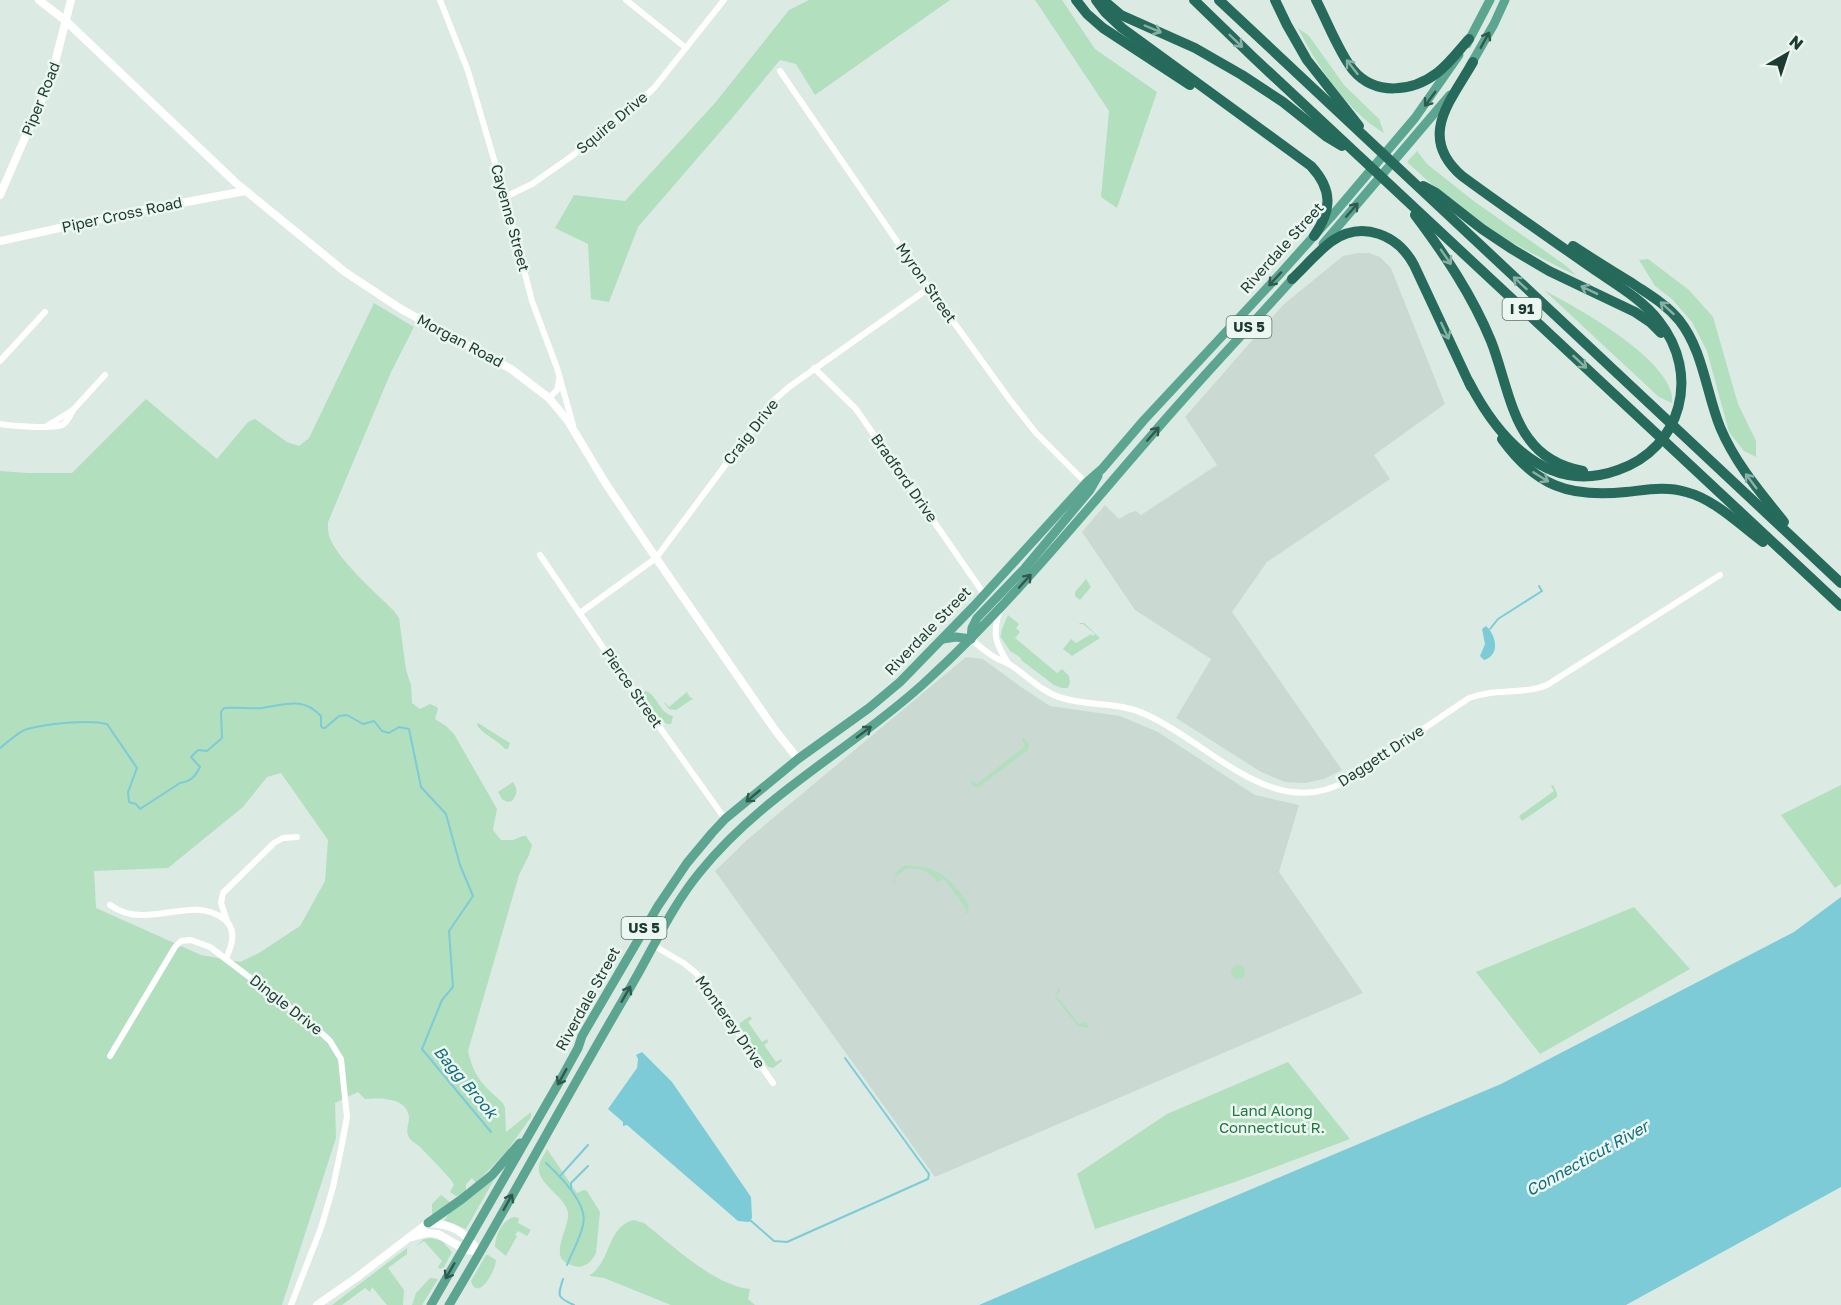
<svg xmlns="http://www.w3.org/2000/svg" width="1841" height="1305" viewBox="0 0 1841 1305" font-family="'Golos Text',sans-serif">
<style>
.built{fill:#cadad3}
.green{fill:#b2dfbd;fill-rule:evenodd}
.water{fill:#7ccbd7}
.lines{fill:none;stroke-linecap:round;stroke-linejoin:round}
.stream{stroke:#7ccbd7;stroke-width:2}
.street{stroke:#fff;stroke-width:6}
.secondary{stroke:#fff;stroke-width:8}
.primary{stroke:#5ba591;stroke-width:9}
.highway{stroke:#256a5a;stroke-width:10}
.oneway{stroke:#88b0a6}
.oneway2{stroke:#2f5b4e}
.labels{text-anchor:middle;stroke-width:5;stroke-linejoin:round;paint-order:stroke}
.shield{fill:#ecf7f1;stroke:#5a736b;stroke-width:1.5}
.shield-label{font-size:14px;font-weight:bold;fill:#1c3b32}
.street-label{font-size:15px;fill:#1c3b32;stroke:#ecf7f1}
.park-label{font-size:15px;fill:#227641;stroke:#ecf7f1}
.water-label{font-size:16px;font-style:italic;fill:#116d7d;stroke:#ecf7f1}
</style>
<rect width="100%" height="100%" fill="#dceae4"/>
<g class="built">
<polygon points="1357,253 1369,253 1380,257 1391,268 1445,404 1374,455 1390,479 1267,562 1232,612 1342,770 1324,779 1305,783 1285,782 1261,772 1176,718 1211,659 1135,610 1082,532 1105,505 1119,519 1129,513 1136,511 1141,515 1217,465 1185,417 1283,305 1343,256"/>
<polygon points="966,657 983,659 1021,687 1050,706 1120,716 1158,732 1255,795 1299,805 1279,872 1363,993 935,1177 715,871 748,839"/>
</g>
<g class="green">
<polygon points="809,0 950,0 815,95 796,64 780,60 733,117 638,227 609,302 591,299 588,244 555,228 574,195 625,201 715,103 789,10"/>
<polygon points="1035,0 1062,0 1095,49 1157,92 1117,208 1101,197 1109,111"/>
<path d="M1298 28 1309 36 1344 85 1379 119 1384 133C1347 111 1317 66 1298 28Z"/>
<path d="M1417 151 1427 164 1475 202 1565 265 1577 276C1543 259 1510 243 1479 222 1453 204 1430 183 1407 162Z"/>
<polygon points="1648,259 1689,290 1713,317 1738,404 1756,441 1756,457 1744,451 1729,432 1707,351 1692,322 1672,299 1655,286 1639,260"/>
<path d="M1545 291C1577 307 1677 363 1672 403L1659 397Z"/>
<path d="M374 303 414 327 391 372 328 522C328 526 328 532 329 536 337 559 376 593 394 611L399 618 406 670 411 685 412 703 420 709 430 704 437 707 438 709 435 719 446 726 454 734 497 809 493 830 501 840H513L523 836H526L532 845 529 855 519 875 468 1051C474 1078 483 1085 503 1103L505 1108 506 1132 531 1112V1117L507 1151 476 1183 472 1178 466 1184V1191L461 1195 456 1196 450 1192 454 1185 451 1180C442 1170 432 1159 422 1149 419 1145 414 1143 411 1140 404 1133 409 1125 409 1117 407 1097 379 1098 365 1099L358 1092 335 1103 336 1138 282 1305H0V471L28 473H72L146 399 217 459 248 422 255 419 287 442 299 446 309 438ZM281 773 328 840 325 881 300 926 259 953 240 962 201 955 96 908 94 871 168 868 243 807 267 777Z"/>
<polygon points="1086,579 1091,587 1080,600 1075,596 1075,592"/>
<polygon points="1008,615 1019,624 1016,628 1020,632 1015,638 1057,673 1062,669 1069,676 1070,682 1068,688 1062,688 1054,685 1021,660 1021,658 1010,651 1000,636 1001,635 1002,629"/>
<polygon points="1080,623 1084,623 1100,638 1072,656 1063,649 1071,639 1076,643 1091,634 1093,636 1095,634 1083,624 1079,624"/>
<path d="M646 691C658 696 659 713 673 716L671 724H667L661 720 643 695V693Z"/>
<polygon points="688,691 687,693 691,698 694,698 676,710 669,709 664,703 665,703 669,707"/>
<path d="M478 723 510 743 508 749H505C497 739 483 735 477 725Z"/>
<polygon points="1022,739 1024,738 1029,744 1028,750 979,787 974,787 971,783 972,781 977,784 1025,746"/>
<path d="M513 782C518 789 517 795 512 801L507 802 502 799 498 792Z"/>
<polygon points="1553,785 1557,793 1557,797 1522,821 1519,816 1554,791 1551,786"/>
<polygon points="1841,785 1841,884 1835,888 1781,815"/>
<path d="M906 865C934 867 945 873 962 895 967 901 970 905 968 912L963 915 967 910 944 879 938 882C929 871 919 866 906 869L895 877V886C891 877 898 868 906 865Z"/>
<polygon points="1634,907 1690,969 1540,1054 1476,972"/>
<circle cx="1238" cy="972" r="7"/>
<polygon points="1060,988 1060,991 1056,995 1079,1024 1085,1021 1089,1028 1078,1026 1057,1000 1055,994"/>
<polygon points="750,1016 752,1019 748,1022 762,1042 767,1039 768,1042 764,1045 776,1062 781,1059 782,1061 773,1068 768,1067 740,1027 740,1023"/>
<polygon points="1288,1062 1350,1139 1235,1182 1095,1229 1077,1174 1167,1114"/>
<path d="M547 1149 577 1193 584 1190 587 1191 600 1212 596 1253C593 1259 589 1264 583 1266 578 1268 574 1266 569 1264 548 1257 570 1227 568 1213 566 1196 536 1184 539 1166 540 1160 545 1154 547 1149Z"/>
<polygon points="496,1176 466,1229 444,1221 450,1212"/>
<polygon points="441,1195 450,1202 432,1215 432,1204"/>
<path d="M514 1217 519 1218 518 1223 531 1230 527 1236 518 1231 515 1235 517 1236 506 1256 495 1247C495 1236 502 1220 514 1217Z"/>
<path d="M634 1220 644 1223C672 1245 715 1286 750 1289L748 1299 755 1305H671L604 1278 590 1276V1275C611 1262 607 1226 634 1220Z"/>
<polygon points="431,1238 442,1241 452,1252 444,1267 440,1269 438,1267 442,1261 424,1241 416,1246 424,1239"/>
<polygon points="407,1248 407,1254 388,1268 404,1290 403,1305 387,1305 372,1287 370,1292 365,1288 342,1305 332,1305"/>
<path d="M486 1255H488L496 1260C496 1270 478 1303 471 1281Z"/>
<polygon points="430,1278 438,1279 422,1305 412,1305 416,1293"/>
</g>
<g class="water">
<path d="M1486 626C1496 635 1501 655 1484 660L1480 656 1485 644 1482 629Z"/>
<polygon points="1841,897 1841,1187 1626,1305 979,1305 1083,1260 1501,1084 1794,932"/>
<polygon points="642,1052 672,1082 751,1197 752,1218 749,1222 738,1221 627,1125 623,1126 623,1122 608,1109 637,1068 638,1059 636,1055"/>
</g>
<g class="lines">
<g class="stream">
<polyline points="1490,629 1498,619 1542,591 1539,586"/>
<path d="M0 748C8 742 18 732 27 729 47 724 88 719 107 724L137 768 128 792 129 802 136 804 140 809 180 783C191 781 195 777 200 767L191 757 198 750 207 751 222 738 221 712 224 708C237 707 250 709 262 708 285 705 303 696 321 716V726L323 728H325L339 716 347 715 363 724 374 721 382 731 389 733 399 727 409 729 421 787 446 814 460 865 473 896 449 931 453 987 442 1000 422 1049 491 1132"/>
<path d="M546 1163C560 1176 589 1204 583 1225 580 1239 572 1252 567 1265"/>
<polyline points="560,1176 588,1145"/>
<polyline points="571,1189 571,1183 588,1166"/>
<polyline points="750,1220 774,1241 787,1242 928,1179 929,1174 845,1058"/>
<path d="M563 1279C558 1296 556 1297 574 1305"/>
</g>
<g class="street">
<polyline points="440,0 468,71 505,197 532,301 557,368 573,425"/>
<polyline points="626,0 686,48"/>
<polyline points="780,71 929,288 1010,400 1036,433 1086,483"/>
<polyline points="505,197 532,184 572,156 639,102 654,88 724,0"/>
<polyline points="0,361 45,312"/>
<polyline points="814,368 856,409 984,594"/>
<polyline points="549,398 557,390 559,380"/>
<polyline points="73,410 105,375"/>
<path d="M0 424C12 426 52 429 62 425 68 422 70 416 73 410L47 426"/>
<polyline points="540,555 604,649 725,819"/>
<path d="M999 612C992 635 996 644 1008 663"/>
<polyline points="580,613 656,558 762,416 772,402 789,387 929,288"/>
<path d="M971 639C979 646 987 653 996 658 1000 660 1005 662 1009 664 1027 675 1041 692 1062 698 1092 707 1117 701 1147 715 1210 743 1274 824 1348 780L1469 698C1494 688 1523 695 1547 685L1720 575"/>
<path d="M110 905C120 912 130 915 141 915 170 916 199 900 224 919 237 929 232 946 226 958"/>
<polyline points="227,921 221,903 223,893 274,843 283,838 297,837"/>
<polyline points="653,945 685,964 697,974 773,1083"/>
<polyline points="110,1056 175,947 181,941 191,940 210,947 316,1028 330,1041 341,1059 347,1117 341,1149 333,1187 321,1228 291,1305"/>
</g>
<g class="secondary">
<polyline points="39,0 66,21 89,43 235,182 345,272 401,309 511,369 549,398 568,421 606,484 656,558 775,730 798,759"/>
<polyline points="0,195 51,78 71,0"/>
<polyline points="0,241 128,213 245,191"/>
<polyline points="412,1237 427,1233 438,1234 464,1249 479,1252"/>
<path d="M317 1305 356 1278 428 1223C453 1224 465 1232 479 1252"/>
</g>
<g class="primary">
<polyline points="1467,44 1490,0"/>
<polyline points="1470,66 1494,24 1505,0"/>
<polyline points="1323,244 1450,95"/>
<polyline points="943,639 956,637 971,639"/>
<polyline points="971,639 972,628 977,618 1025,568 1090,490 1098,476"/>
<polyline points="428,1223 462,1199 492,1175 520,1143"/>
<polyline points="431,1305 561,1079 578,1048 582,1036 658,906 687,863 712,833 725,819 798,759 869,708 900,682 973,607 1086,483 1102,469 1144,420 1279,275 1331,217 1415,118 1459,55"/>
<path d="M449 1305C511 1201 568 1093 630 988 653 949 671 907 700 872 762 795 850 750 922 685 1006 609 1077 521 1151 436 1198 381 1248 329 1296 275"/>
</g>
<g class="highway">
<polyline points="1076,0 1087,14 1103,28 1190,85"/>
<path d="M1096 0 1105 12 1122 28 1311 166C1333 190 1332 210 1314 236"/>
<polyline points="1103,0 1121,15 1195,48 1242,75 1283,102 1327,137 1342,146"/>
<polyline points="1194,0 1254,58 1841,606"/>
<polyline points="1219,0 1841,583"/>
<polyline points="1275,0 1287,25 1307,60 1359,126"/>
<path d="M1316 0C1327 21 1339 53 1353 70 1375 96 1412 92 1437 73 1450 63 1459 50 1469 39"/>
<polyline points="1423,186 1436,193 1482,229 1512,249 1549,271 1635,312 1650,322 1661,333"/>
<path d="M1415 215C1445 255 1472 295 1491 341 1503 371 1510 415 1529 439 1542 457 1561 467 1583 471"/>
<path d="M1573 246C1593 259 1612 271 1632 283 1648 294 1666 304 1679 320 1703 350 1706 392 1720 427 1735 463 1760 492 1784 522"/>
<path d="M1292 279C1305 267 1317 252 1332 241 1363 220 1398 235 1414 265L1471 387"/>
<path d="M1469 382C1487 417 1514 454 1551 470 1573 479 1596 478 1618 470 1682 448 1701 374 1659 321 1642 299 1615 284 1592 268 1548 237 1504 207 1462 176 1417 137 1450 102 1473 62"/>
<path d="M1502 439C1536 486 1569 498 1626 492 1646 490 1666 486 1686 492 1714 499 1739 524 1763 542"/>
</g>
</g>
<defs><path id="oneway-shaft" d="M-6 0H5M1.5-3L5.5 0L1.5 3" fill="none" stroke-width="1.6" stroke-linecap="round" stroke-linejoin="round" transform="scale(1.5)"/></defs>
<g class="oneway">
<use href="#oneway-shaft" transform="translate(1153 29) rotate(23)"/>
<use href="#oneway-shaft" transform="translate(1236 41) rotate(44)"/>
<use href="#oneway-shaft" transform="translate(1352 67) rotate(-128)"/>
<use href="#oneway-shaft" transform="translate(1446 257) rotate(55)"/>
<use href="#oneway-shaft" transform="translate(1520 283) rotate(-137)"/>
<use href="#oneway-shaft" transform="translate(1589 290) rotate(-154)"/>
<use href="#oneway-shaft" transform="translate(1667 308) rotate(-138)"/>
<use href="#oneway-shaft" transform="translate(1445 331) rotate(65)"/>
<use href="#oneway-shaft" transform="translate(1580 362) rotate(43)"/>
<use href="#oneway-shaft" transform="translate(1541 477) rotate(32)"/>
<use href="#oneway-shaft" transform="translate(1751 481) rotate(-127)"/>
</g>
<g class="oneway2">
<use href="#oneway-shaft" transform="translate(1485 40) rotate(-61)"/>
<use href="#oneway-shaft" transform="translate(1430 99) rotate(126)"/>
<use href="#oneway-shaft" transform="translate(1352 210) rotate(-49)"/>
<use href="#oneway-shaft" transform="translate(1275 279) rotate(133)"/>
<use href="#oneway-shaft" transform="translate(1153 434) rotate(-49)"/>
<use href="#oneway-shaft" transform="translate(1025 581) rotate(-48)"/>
<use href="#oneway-shaft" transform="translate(864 732) rotate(-37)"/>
<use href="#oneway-shaft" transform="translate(753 796) rotate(140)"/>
<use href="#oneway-shaft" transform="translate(626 994) rotate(-60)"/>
<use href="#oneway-shaft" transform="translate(562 1077) rotate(119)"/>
<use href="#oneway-shaft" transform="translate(508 1202) rotate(-61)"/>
<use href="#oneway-shaft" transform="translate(450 1271) rotate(120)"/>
</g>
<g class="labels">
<g class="shield">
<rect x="1502.5" y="298" width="39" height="22" rx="4.5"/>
<rect x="1226.5" y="316" width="45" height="22" rx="4.5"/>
<rect x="621.5" y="917" width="45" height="22" rx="4.5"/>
</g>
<g class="shield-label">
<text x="1522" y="314">I 91</text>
<text x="1249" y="332">US 5</text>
<text x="644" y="933">US 5</text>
</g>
<g class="street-label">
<text transform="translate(41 99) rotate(-68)" y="5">Piper Road</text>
<text transform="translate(612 123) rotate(-40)" y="5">Squire Drive</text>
<text transform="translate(122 215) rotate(-12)" y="5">Piper Cross Road</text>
<text transform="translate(510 218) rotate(75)" y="5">Cayenne Street</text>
<text transform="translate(1282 248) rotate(-48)" y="5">Riverdale Street</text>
<text transform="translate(926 283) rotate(55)" y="5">Myron Street</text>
<text transform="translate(460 341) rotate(28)" y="5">Morgan Road</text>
<text transform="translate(751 432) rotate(-52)" y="5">Craig Drive</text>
<text transform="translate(904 478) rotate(55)" y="5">Bradford Drive</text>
<text transform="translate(928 631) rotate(-46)" y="5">Riverdale Street</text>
<text transform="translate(632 688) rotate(55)" y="5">Pierce Street</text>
<text transform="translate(1381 756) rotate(-33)" y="5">Daggett Drive</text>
<text transform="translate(588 999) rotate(-61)" y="5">Riverdale Street</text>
<text transform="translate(286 1005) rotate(38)" y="5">Dingle Drive</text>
<text transform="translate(730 1022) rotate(55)" y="5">Monterey Drive</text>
</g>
<g class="park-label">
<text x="1272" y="1116">Land Along<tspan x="1272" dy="17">Connecticut R.</tspan></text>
</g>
<g class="water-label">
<text transform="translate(466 1082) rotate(50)" y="6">Bagg Brook</text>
<text transform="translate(1587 1158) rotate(-29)" y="6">Connecticut River</text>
</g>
</g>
<g transform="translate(1787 54) rotate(39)" stroke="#ecf7f1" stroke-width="4.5" paint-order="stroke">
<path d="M0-4.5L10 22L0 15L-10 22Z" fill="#1c3b32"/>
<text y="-9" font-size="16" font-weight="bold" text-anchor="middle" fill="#1c3b32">N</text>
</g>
</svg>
